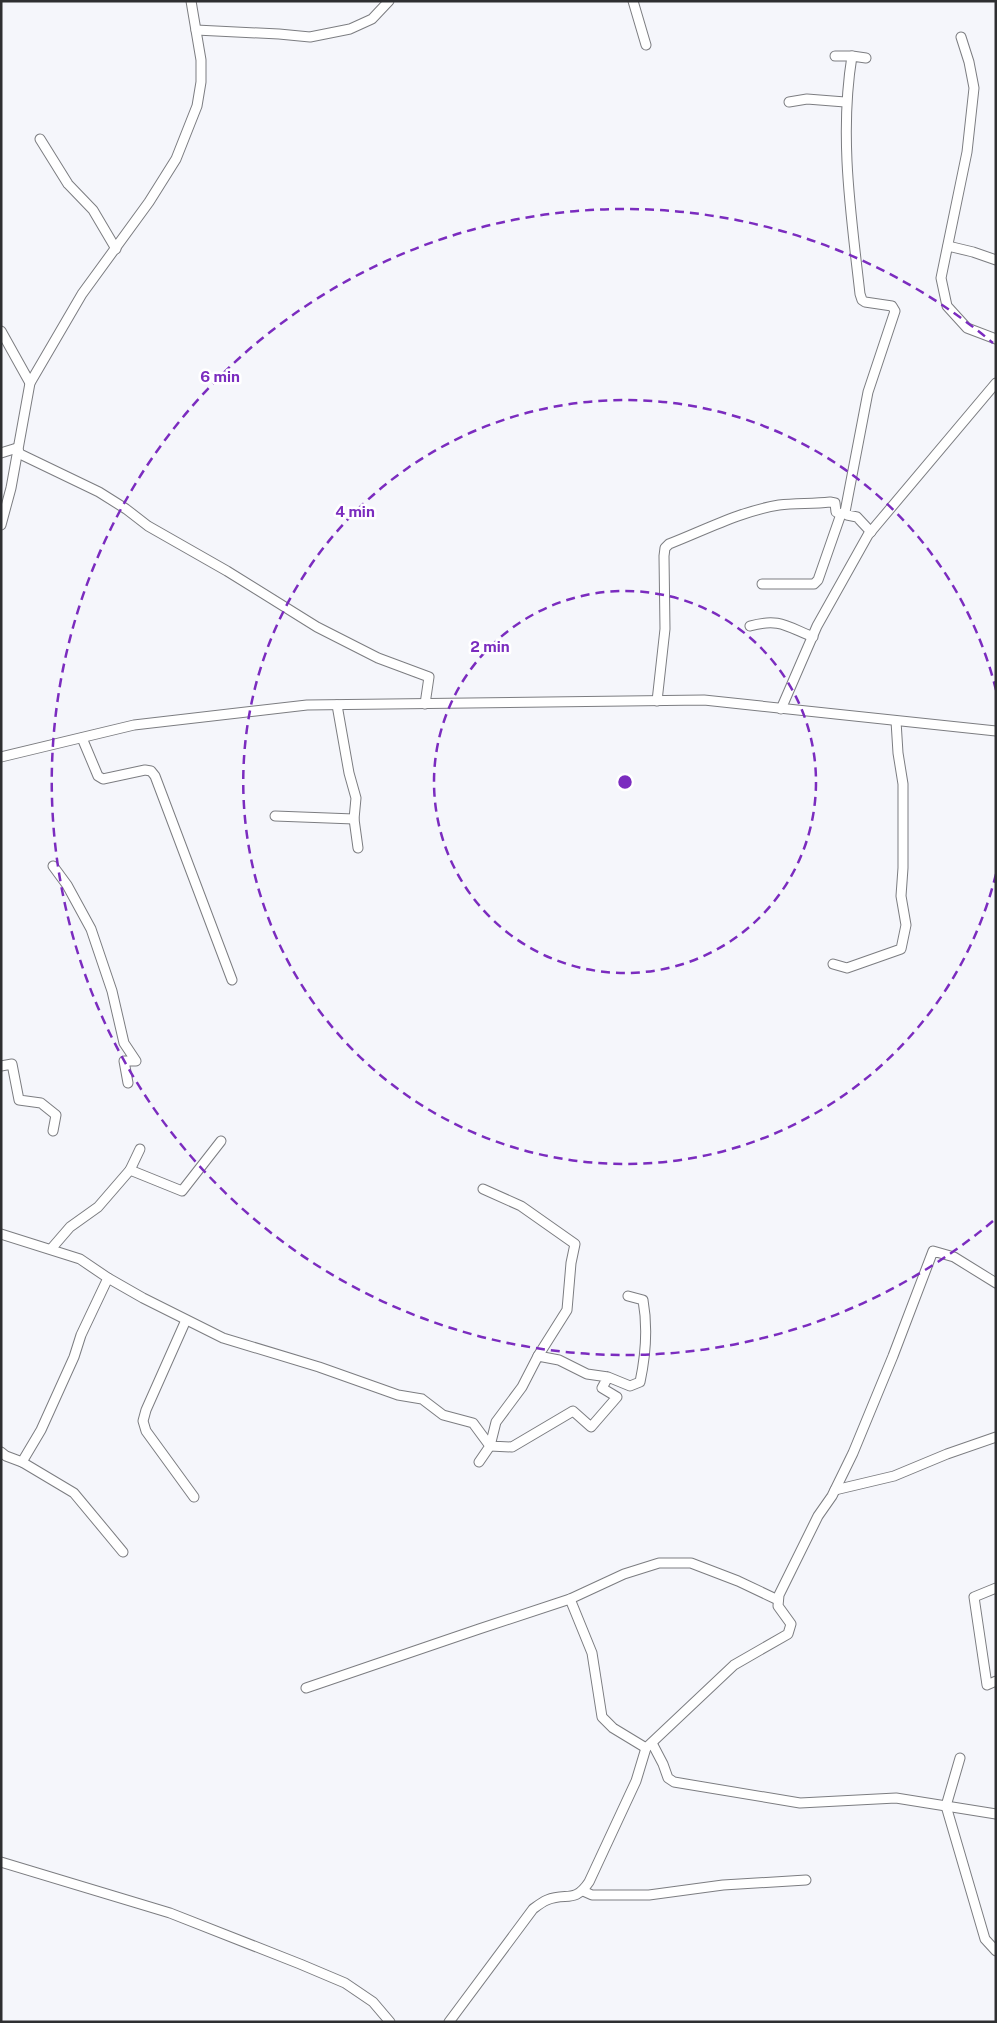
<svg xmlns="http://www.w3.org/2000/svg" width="997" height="2023" viewBox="0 0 997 2023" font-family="'Public Sans',sans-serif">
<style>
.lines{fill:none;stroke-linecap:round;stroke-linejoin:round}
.minor-casing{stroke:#7c7d81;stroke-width:11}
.minor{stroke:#fff;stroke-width:9}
.ring{fill:none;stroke:#7b2cbf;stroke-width:2.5;stroke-dasharray:9 6}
.centre{fill:#7b2cbf;stroke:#fff;stroke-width:2.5}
.ring-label{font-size:15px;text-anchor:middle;font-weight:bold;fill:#7b2cbf;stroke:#fff;stroke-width:5;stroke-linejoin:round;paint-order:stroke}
</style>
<rect width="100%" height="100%" fill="#f5f6fb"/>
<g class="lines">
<g class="minor-casing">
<g id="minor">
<polyline points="633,1 646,45"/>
<polyline points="196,30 279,34 310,37 350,29 372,19 389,1"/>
<polyline points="961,37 969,62 974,88 967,152 941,278 947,306 967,328 996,339"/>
<polyline points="835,56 852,56"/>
<path d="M866 58 852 56C839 136 851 214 860 294L862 300 865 302 892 306 895 311 868 392 845 512 847 515 857 517 871 532"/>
<polyline points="789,102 807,99 845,102"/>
<polyline points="40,139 68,184 93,210 116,249"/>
<polyline points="948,246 973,252 996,260"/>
<polyline points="1,331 30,383"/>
<polyline points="1,453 17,448 20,454 99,492 126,509 148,526 227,571 317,627 378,658 429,677 425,704"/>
<polyline points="1,525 11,488 30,383 82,294 149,202 176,159 197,106 201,82 201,60 191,1"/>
<polyline points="762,584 814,584 818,580 841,514 845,512"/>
<path d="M750 626C779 618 786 626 813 637"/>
<path d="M657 701 665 629 664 556 665 548 669 544C705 530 741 511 779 505 796 503 813 504 830 502L835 503 836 512 841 514"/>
<polyline points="337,705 349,773 356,798 354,819 358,848"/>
<polyline points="781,709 817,626 868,535 996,383"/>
<polyline points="82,738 98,776 103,779 145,770 151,771 155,776 232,980"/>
<polyline points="1,757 134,725 307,705 704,700 996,731"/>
<polyline points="275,816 354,819"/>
<polyline points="53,866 67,885 91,929 112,991 124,1043 136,1061 124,1061 128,1083"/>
<polyline points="833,964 847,968 901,949 906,925 901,896 903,868 903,784 898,753 896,721"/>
<polyline points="1,1066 12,1064 19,1100 41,1103 56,1115 53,1131"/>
<polyline points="130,1170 182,1191 221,1141"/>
<polyline points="483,1189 521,1206 575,1244 571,1263 567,1310 538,1356"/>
<polyline points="1,1234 80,1259 108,1278 143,1298 223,1338 319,1367 398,1395 422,1399 443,1415 473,1423 490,1446 479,1462"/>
<polyline points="51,1249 70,1227 98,1207 130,1170 140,1149"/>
<polyline points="186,1320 146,1410 143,1421 146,1431 194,1497"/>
<path d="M608 1377 587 1374 559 1360 538 1356 522 1387 496 1422 490 1446 512 1447 573 1411 591 1427 617 1397 602 1388 608 1377 630 1386 640 1382C646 1354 648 1328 643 1300L628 1296"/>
<polyline points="1,1452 6,1456 22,1462 41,1430 74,1357 81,1335 108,1278"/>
<polyline points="22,1462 74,1493 123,1552"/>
<polyline points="835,1490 894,1476 947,1454 996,1437"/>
<polyline points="996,1588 974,1597 987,1685 996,1681"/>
<polyline points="570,1599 592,1653 602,1717 613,1728 646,1748"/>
<polyline points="306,1688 479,1629 570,1599 624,1574 659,1563 691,1563 738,1581 778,1600"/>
<polyline points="652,1743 663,1764 668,1778 674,1782 800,1803 896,1798 996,1814"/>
<polyline points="960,1758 946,1806 985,1939 996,1951"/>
<polyline points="1,1862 170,1913 300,1964 345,1983 373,2002 390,2022"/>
<polyline points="583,1891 592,1895 649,1895 723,1885 806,1880"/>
<path d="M449 2022 533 1909C537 1906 542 1902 547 1900 567 1892 574 1904 589 1882L636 1781 646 1748 734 1665 788 1634 791 1624 778 1606 779 1595 818 1516 832 1496 853 1453 893 1356 933 1251 954 1257 996 1283"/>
</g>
</g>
<use href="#minor" class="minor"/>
</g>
<g class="ring">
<circle cx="625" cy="782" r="191"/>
<path d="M996 874A382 382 0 1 1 996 690"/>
<path d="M993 1221A573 573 0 1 1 993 343"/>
</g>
<circle cx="625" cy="782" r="8" class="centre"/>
<g class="ring-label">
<text x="220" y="382">6 min</text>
<text x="355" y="517">4 min</text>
<text x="490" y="652">2 min</text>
</g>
<rect width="997" height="2023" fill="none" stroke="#2e2f31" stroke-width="5"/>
</svg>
